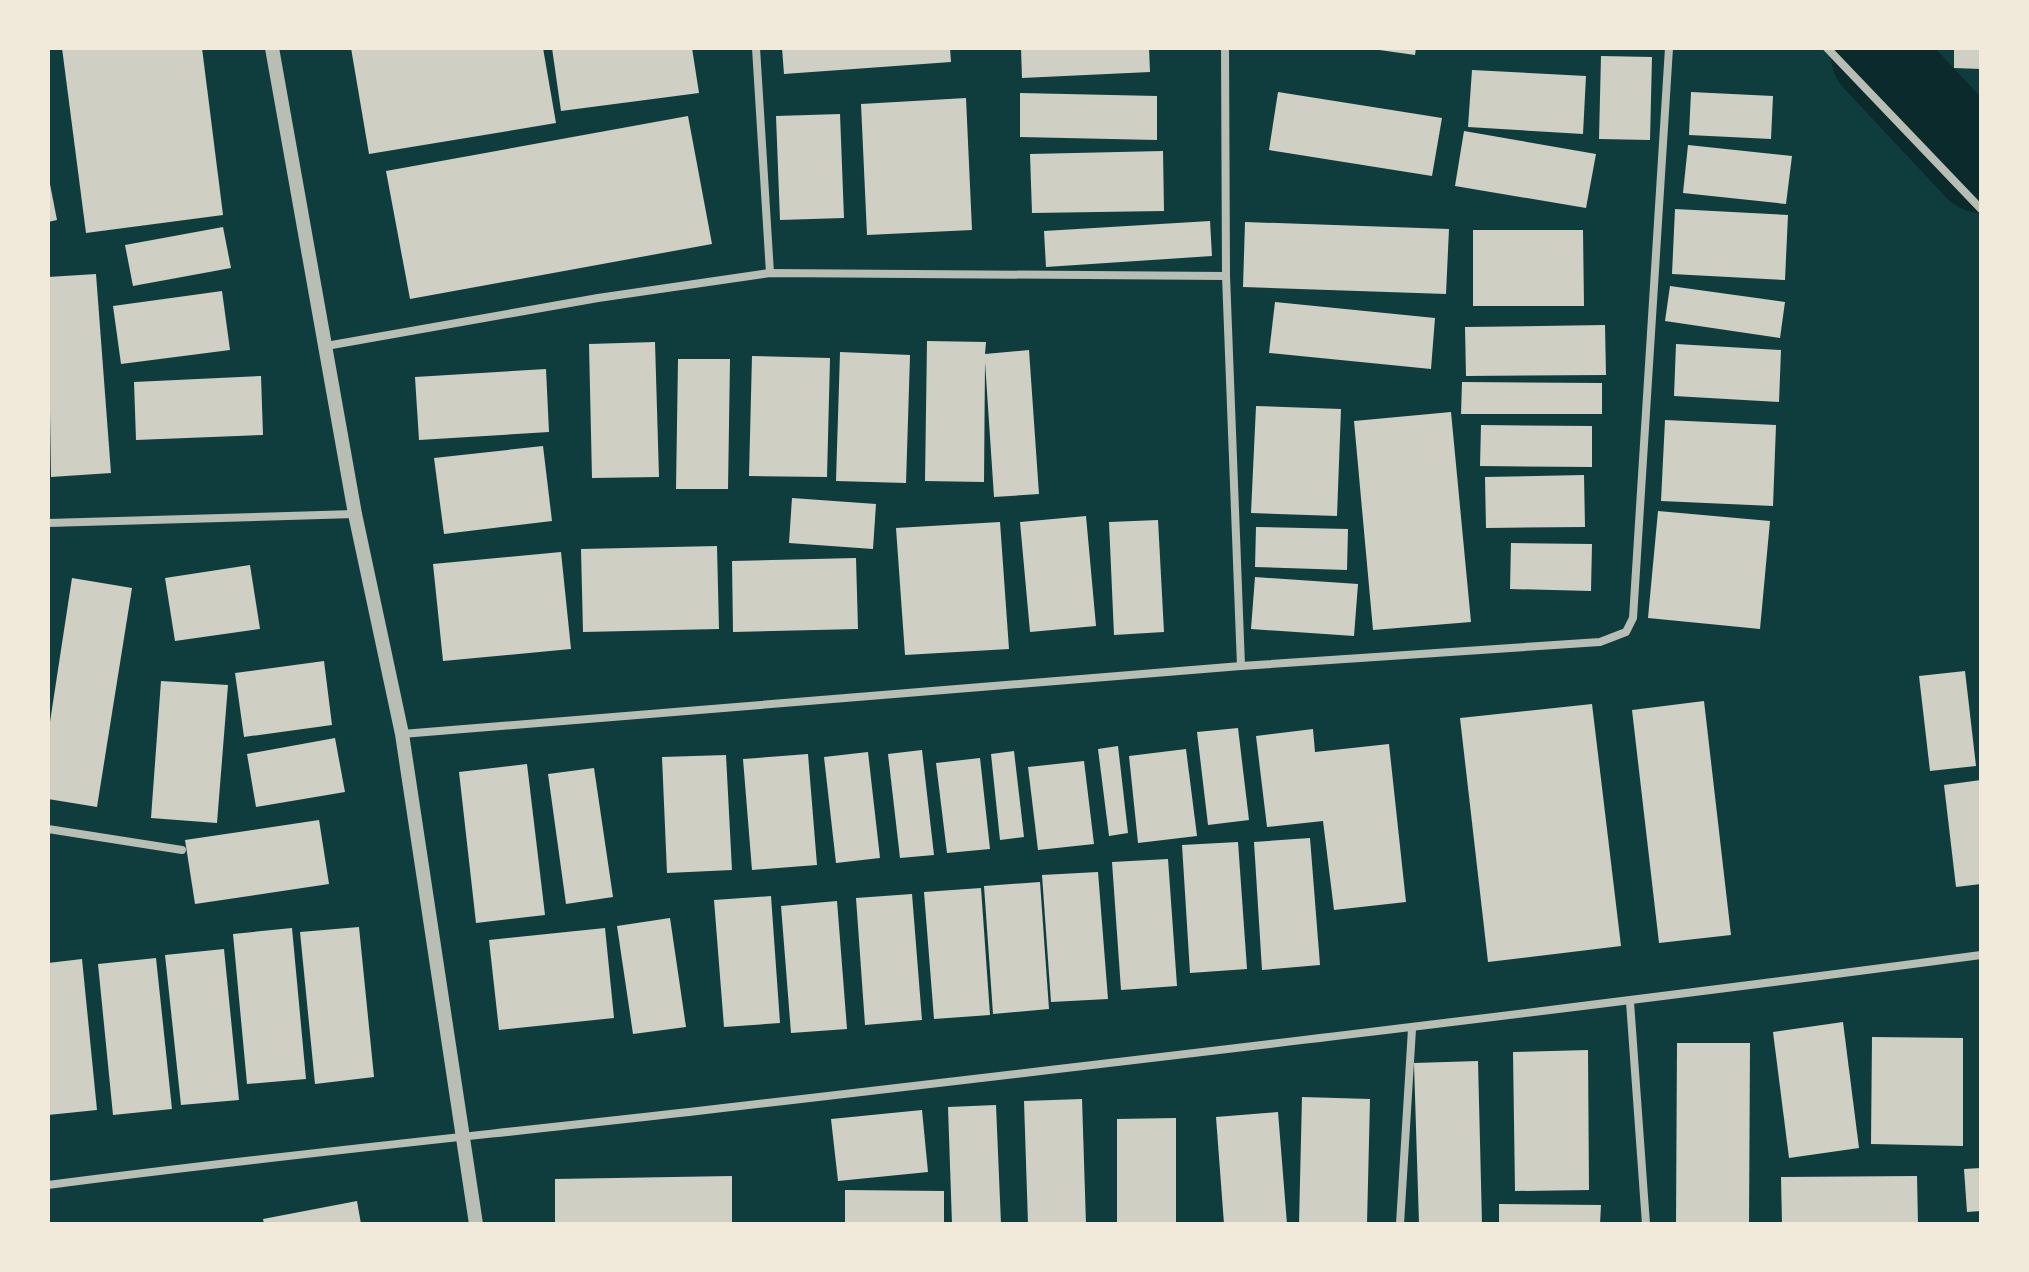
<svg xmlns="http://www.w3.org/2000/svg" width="2029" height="1272" viewBox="0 0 2029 1272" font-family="'PT Serif',serif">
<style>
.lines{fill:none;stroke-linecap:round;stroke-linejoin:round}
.river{stroke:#0a2a2b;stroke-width:94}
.building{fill:#cfcfc3}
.minor{stroke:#b8beb3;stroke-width:8}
.tertiary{stroke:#b8beb3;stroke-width:14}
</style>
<rect width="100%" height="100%" fill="#0f3d3e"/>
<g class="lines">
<polyline class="river" points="1878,48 1878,56 1981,166"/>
</g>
<g class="building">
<polygon points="62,48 202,48 223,215 86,233"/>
<polygon points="351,48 543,48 556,123 369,154"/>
<polygon points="552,48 692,48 699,93 561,111"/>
<polygon points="782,48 950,48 951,62 784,74"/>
<polygon points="1021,48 1149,48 1150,72 1022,78"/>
<polygon points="1365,48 1416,48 1415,55"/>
<polygon points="1954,48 1981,48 1981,69 1954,68"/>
<polygon points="1601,56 1652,57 1650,140 1599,139"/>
<polygon points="1472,70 1586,76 1583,134 1468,127"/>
<polygon points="1278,92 1442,118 1432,176 1269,150"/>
<polygon points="1691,92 1773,96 1771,139 1689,135"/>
<polygon points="1020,93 1157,96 1157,140 1020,137"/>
<polygon points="966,98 972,230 867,235 861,104"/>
<polygon points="840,114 844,218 780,220 776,116"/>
<polygon points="688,116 712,244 410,299 386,171"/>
<polygon points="1464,131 1596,154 1586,208 1455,186"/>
<polygon points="1688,145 1792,156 1786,204 1683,193"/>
<polygon points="1163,151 1164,211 1032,213 1030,154"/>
<polygon points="48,174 57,220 48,222"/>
<polygon points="1675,209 1788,215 1785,280 1672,274"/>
<polygon points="1210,221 1212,256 1046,267 1044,231"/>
<polygon points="1245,222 1449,229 1446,294 1243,287"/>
<polygon points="223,227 231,268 133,286 125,245"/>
<polygon points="1473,230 1583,230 1584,306 1473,306"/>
<polygon points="96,274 111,473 51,477 48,277"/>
<polygon points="1670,286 1785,302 1780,338 1665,321"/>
<polygon points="222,291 230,350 121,364 113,306"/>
<polygon points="1275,302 1435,318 1431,369 1269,353"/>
<polygon points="1605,325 1606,375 1466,376 1465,327"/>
<polygon points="927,341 986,342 985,354 1029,350 1039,494 994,497 985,362 984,482 925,481"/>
<polygon points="655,342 659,477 592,478 589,344"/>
<polygon points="1676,344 1781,350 1779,402 1674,396"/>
<polygon points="840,352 910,355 906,483 836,481"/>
<polygon points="752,356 830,358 827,477 749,476"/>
<polygon points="678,359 730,359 728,489 676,489"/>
<polygon points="546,369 549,432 419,440 415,377"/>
<polygon points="261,376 263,435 136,440 134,382"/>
<polygon points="1462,382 1602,383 1602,414 1461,414"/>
<polygon points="1256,406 1341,409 1337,516 1251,513"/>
<polygon points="1451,412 1471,622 1373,630 1354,421"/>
<polygon points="1665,420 1776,425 1773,506 1661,501"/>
<polygon points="1481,425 1592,426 1592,467 1480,466"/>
<polygon points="543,446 552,521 444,534 434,458"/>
<polygon points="1584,475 1585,527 1486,528 1485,477"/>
<polygon points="792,498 876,504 873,549 789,543"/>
<polygon points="1658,511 1770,521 1760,629 1648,618"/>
<polygon points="1086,516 1096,626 1030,632 1020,522"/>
<polygon points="1158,520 1164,632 1114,635 1109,522"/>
<polygon points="1000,522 1009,649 905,655 896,528"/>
<polygon points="1256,527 1348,529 1347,570 1255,567"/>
<polygon points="1511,543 1592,544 1591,591 1510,589"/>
<polygon points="717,546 719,629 583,632 581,549"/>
<polygon points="561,552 571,649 443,661 433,564"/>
<polygon points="856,558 858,629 733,632 732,561"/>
<polygon points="250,565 260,629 175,641 165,578"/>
<polygon points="1255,577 1358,584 1354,636 1251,629"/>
<polygon points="72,578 132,588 97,807 48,799 48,735"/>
<polygon points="324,661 332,725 244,737 235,673"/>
<polygon points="1965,671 1976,766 1930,771 1919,676"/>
<polygon points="161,681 228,685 217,823 151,818"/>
<polygon points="1704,701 1731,935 1659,943 1632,710"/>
<polygon points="1592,704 1621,946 1488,962 1460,718"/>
<polygon points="1238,728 1249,820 1208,825 1197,732"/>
<polygon points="1313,729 1315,752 1389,744 1406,902 1334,910 1323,821 1267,827 1256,736"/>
<polygon points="335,738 345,792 256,807 247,754"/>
<polygon points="1118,746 1128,833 1109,836 1098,749"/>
<polygon points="1186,749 1197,836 1138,843 1129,756"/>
<polygon points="922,750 934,855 900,858 888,754"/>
<polygon points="1014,751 1024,837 1000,840 991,754"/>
<polygon points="868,752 880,858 836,863 824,757"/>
<polygon points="808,754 817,865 752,870 743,759"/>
<polygon points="726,755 732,870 667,873 662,757"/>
<polygon points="980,758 990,849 947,853 936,763"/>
<polygon points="1084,761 1094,844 1038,850 1028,767"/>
<polygon points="527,764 545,915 476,923 459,772"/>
<polygon points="594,768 613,897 566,904 548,774"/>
<polygon points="1981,780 1981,884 1956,887 1944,785"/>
<polygon points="319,820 329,884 195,904 185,840"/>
<polygon points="1310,838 1320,965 1262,970 1254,842"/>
<polygon points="1238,842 1247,969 1190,973 1182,845"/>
<polygon points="1168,859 1177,986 1121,990 1112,862"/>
<polygon points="1098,872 1108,999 1051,1002 1042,875"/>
<polygon points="1040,882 1049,1009 993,1014 984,886"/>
<polygon points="981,888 990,1015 934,1019 924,892"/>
<polygon points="912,894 922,1020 865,1025 856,898"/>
<polygon points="771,896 780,1023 724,1027 714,900"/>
<polygon points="837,901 847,1029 791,1033 781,906"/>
<polygon points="670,918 686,1027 633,1034 617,926"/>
<polygon points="359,927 374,1077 315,1084 300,932"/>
<polygon points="292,928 306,1079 247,1084 233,934"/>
<polygon points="605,928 614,1018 499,1030 489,940"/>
<polygon points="224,949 239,1100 181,1105 165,955"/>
<polygon points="156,958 172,1109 113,1115 98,964"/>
<polygon points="82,959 97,1110 48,1115 48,963"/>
<polygon points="1843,1022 1859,1148 1789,1158 1773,1032"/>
<polygon points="1872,1037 1963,1038 1963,1146 1871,1144"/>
<polygon points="1677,1043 1750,1043 1749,1224 1676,1224"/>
<polygon points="1588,1050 1589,1190 1515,1191 1513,1052"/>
<polygon points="1478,1061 1482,1224 1419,1224 1414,1063"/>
<polygon points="1302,1097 1370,1099 1367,1224 1299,1224"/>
<polygon points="1082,1099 1086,1224 1028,1224 1024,1101"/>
<polygon points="996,1105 1001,1224 952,1224 948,1107"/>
<polygon points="922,1110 928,1172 838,1181 831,1119"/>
<polygon points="1278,1112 1287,1224 1224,1224 1216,1117"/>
<polygon points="1176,1118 1176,1224 1117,1224 1117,1119"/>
<polygon points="1981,1168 1981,1211 1967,1212 1964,1169"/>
<polygon points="732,1176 732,1224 555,1224 555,1179"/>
<polygon points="1917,1176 1918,1224 1782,1224 1781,1177"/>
<polygon points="845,1190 944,1191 944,1224 845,1224"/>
<polygon points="357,1201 361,1224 264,1224 263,1219"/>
<polygon points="1499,1204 1601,1205 1600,1224 1499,1224"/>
</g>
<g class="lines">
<g class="minor">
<polyline points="756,48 770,273"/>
<polyline points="1225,48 1226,276 1241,666"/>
<polyline points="1827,48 1981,209"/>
<polyline points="326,346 598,298 770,273 1226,276"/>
<polyline points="48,523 355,514"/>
<polyline points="402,734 1241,666 1600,642 1626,632 1633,618 1669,48"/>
<polyline points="48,829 182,850"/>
<polyline points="1630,1002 1646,1224"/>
<path d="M48 1185C261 1157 476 1136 689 1112 1120 1062 1551 1012 1981 955"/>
<polyline points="1400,1224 1412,1029"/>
</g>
<polyline class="tertiary" points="272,48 355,514 402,734 476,1224"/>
</g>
<rect width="2029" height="1272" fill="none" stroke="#f1e9da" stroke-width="100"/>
</svg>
